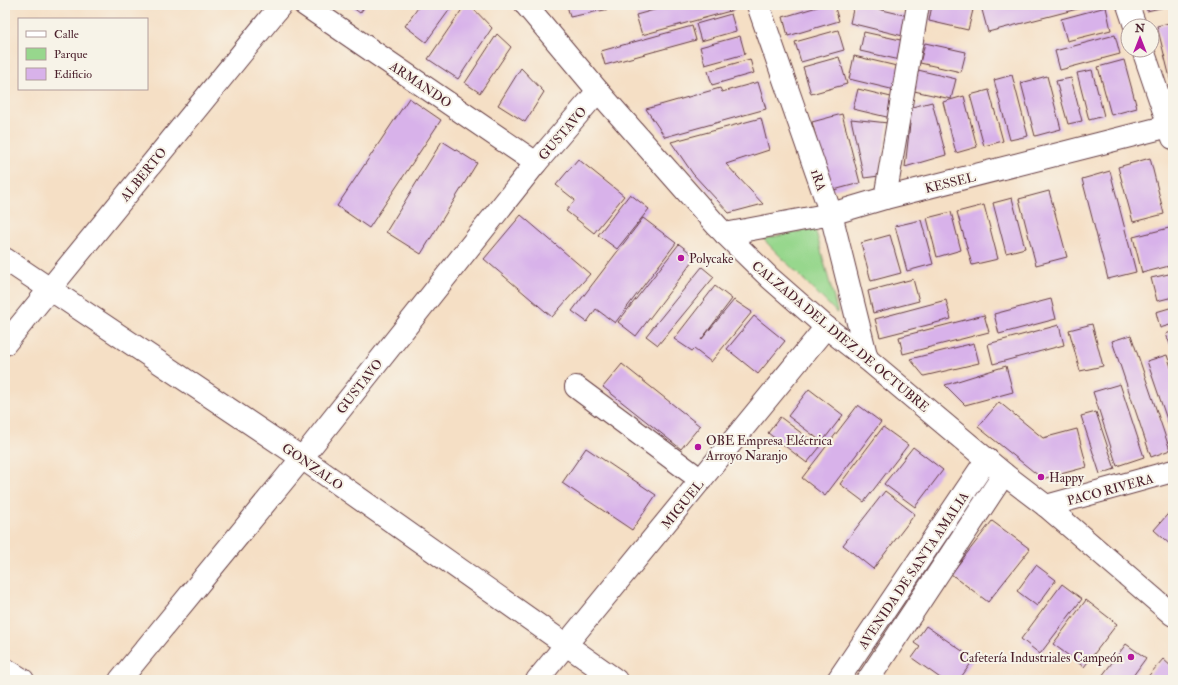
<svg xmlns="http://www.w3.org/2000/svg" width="1178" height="685" viewBox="0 0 1178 685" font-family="'IM FELL Double Pica',serif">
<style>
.green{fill:#97d78d;stroke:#707b5c}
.building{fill:#d8b2ea}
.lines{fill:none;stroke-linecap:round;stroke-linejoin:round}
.minor-casing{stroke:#643c42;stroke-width:24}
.major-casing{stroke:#643c42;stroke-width:24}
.minor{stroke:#fff;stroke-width:22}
.major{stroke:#fff;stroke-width:22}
.poi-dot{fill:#b5179e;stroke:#f7f3e8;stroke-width:1.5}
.labels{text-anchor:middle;stroke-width:4;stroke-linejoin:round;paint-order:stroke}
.street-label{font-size:13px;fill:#4a1f2b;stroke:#f7f3e8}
.poi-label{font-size:13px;fill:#4a1f2b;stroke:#f7f3e8;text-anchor:start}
</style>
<rect width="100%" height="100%" fill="#f7f3e8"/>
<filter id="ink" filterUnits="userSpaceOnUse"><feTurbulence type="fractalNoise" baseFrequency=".025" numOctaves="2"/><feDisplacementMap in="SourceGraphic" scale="8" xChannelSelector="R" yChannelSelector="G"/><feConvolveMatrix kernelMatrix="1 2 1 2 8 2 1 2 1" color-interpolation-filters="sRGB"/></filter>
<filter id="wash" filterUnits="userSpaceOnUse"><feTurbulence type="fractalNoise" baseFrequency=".012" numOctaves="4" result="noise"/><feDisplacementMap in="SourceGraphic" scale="16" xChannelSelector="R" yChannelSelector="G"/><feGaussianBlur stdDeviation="0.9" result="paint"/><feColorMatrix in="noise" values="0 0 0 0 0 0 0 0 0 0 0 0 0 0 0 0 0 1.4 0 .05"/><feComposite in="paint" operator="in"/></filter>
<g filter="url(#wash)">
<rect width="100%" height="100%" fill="#f5dfc5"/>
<polygon class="green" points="815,228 838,314 763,239"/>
<g id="blocks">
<g class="building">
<polygon points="349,5 366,5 360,13"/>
<polygon points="420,5 453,5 426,42 405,26"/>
<polygon points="465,5 470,5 492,28 458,79 428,59"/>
<polygon points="567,5 624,5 624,6 570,17"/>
<polygon points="672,5 732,5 734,10 642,35 636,15"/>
<polygon points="824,5 834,5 839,21 788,36 783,17"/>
<polygon points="854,5 861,5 908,16 903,36 850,23"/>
<polygon points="932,5 950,5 973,10 968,30 929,21"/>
<polygon points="1000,5 1089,5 1089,6 988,32 982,10"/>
<polygon points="1146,5 1169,5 1169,6 1147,11"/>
<polygon points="1106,7 1111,30 1067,41 1061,19"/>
<polygon points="731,14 736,31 701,41 696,24"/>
<polygon points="1173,22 1173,86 1172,86 1157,26"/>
<polygon points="692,26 696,40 605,65 601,51"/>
<polygon points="838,30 844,50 801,62 795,42"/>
<polygon points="864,32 905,41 900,60 860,51"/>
<polygon points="497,34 511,47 480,93 465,83"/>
<polygon points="1115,35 1120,54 1060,70 1055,51"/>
<polygon points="740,36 745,54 705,65 700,47"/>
<polygon points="925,43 966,52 961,72 920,63"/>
<polygon points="854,56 901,67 895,90 849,79"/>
<polygon points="839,57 847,84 811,94 803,67"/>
<polygon points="750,59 754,73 712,85 708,71"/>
<polygon points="1124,60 1137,108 1111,115 1098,67"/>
<polygon points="521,68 544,92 525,122 498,105"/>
<polygon points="918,70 956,79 951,99 914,91"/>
<polygon points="1092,70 1104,116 1089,120 1077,73"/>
<polygon points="1012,75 1028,136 1010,140 994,80"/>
<polygon points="1047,76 1061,129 1035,136 1021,83"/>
<polygon points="1071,78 1082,121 1068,124 1056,81"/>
<polygon points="758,82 766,109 665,137 646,109 720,88 722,92"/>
<polygon points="858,89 895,98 891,118 853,109"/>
<polygon points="989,90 1003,141 984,146 970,95"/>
<polygon points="964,96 977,147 956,153 943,102"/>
<polygon points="409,98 441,120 369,228 337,206"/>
<polygon points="932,102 946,155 905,167 912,107"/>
<polygon points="842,114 860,183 830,191 812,122"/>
<polygon points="761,118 769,150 726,164 763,204 729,213 693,174 671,142"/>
<polygon points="851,119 888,123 879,176 864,178"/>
<polygon points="442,141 477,163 421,254 386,232"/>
<polygon points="1150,158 1164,214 1133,222 1118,167"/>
<polygon points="578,159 624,196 594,233 566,211 575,200 556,185"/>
<polygon points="1110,171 1136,272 1108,279 1082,179"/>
<polygon points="1049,191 1067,257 1036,265 1019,199"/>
<polygon points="630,194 649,209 617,249 598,235"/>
<polygon points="1012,198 1025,248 1006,253 993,203"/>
<polygon points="984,205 998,259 972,265 957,212"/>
<polygon points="951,212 961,250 937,257 927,218"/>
<polygon points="521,215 590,274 552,317 484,259"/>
<polygon points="643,218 676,243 615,323 596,309 587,322 572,311"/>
<polygon points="921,220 933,264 907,271 895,226"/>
<polygon points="1173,227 1173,265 1142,273 1133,237"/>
<polygon points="890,235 901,273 871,281 861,243"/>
<polygon points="679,244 696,257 636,336 618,322"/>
<polygon points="702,267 714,277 658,345 646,336"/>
<polygon points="1173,273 1173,297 1157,301 1151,278"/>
<polygon points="913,279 919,301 873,313 868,291"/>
<polygon points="715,286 732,299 701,340 734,300 752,312 711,362 694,349 692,351 674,339"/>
<polygon points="1051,299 1056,319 999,334 994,314"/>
<polygon points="946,300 951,319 880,337 875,319"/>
<polygon points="1173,307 1173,324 1160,328 1156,312"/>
<polygon points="984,315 989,332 903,354 899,337"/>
<polygon points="754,316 785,341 758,374 727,349"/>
<polygon points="1092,324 1103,366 1080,371 1069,330"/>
<polygon points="1059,325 1064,345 993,364 988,344"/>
<polygon points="1173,331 1173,352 1166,334"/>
<polygon points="1131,335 1170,450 1151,457 1112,341"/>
<polygon points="974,343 979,363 924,376 910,359"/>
<polygon points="1167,355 1173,373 1173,437 1147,361"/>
<polygon points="622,364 700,426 681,449 603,387"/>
<polygon points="1006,366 1013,392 965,405 945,385"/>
<polygon points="1120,384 1144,457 1117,466 1093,392"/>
<polygon points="809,389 843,415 822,442 788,416"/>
<polygon points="999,402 1043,438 1077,429 1087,467 1042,479 1039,476 978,427"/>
<polygon points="858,405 881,422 825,496 802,478"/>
<polygon points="1096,412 1115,469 1100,474 1081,416"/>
<polygon points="780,417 820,447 807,463 768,433"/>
<polygon points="883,427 908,445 864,502 840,484"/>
<polygon points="913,447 943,470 915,507 884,484"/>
<polygon points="586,448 656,495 632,530 562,483"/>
<polygon points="885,491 915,514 873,569 843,545"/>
<polygon points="1173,508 1173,547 1154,530"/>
<polygon points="992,521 1030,549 988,602 951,574"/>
<polygon points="1036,565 1056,580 1037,606 1017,591"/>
<polygon points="1062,584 1082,599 1040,654 1021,639"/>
<polygon points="1086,600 1117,624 1084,667 1053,644"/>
<polygon points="926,626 974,659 959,680 943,680 912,658 920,647 914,643"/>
<polygon points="1126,644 1146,658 1130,680 1099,680"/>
<polygon points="1163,659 1173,668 1173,680 1145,680"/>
</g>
</g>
</g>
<g filter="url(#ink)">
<use href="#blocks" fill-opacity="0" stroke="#643c42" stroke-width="1"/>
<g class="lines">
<g class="minor-casing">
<g id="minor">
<polyline points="305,5 536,163"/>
<polyline points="758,5 831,214 867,359"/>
<polyline points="1128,5 1135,26"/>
<polyline points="1143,50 1173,138"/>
<polyline points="885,198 918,5"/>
<polyline points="725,234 831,214 885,198 1173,125"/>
<polyline points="5,259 302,458 616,680"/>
<polyline points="5,344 281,5"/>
<polyline points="576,387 701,480"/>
<polyline points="1046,506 1173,471"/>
<polyline points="5,669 23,680"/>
<polyline points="120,680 302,458 536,163 598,91"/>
<polyline points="537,680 826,327"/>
<polyline points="838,680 987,459"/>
<polyline points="868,680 1004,474"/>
</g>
</g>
<g class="major-casing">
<polyline id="major" points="526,5 598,91 717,226 770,278 826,327 867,359 1004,474 1046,506 1173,615"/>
</g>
<use href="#minor" class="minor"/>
<use href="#major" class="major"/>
</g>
</g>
<g class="poi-dot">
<circle cx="681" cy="258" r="4"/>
<circle cx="698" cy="447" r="4"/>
<circle cx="1041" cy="477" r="4"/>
<circle cx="1131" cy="657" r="4"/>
</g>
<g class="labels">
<g class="street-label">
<text transform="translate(421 84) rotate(34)" y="5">ARMANDO</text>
<text transform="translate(562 133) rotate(-49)" y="5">GUSTAVO</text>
<text transform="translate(143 174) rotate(-51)" y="5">ALBERTO</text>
<text transform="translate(819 180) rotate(71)" y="5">1RA</text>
<text transform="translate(950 182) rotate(-14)" y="5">KESSEL</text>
<text transform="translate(841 336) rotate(40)" y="5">CALZADA DEL DIEZ DE OCTUBRE</text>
<text transform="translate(359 386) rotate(-52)" y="5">GUSTAVO</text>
<text transform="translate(313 466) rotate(35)" y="5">GONZALO</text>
<text transform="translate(1110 489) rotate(-15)" y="5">PACO RIVERA</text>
<text transform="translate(682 504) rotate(-51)" y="5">MIGUEL</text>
<text transform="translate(913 570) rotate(-56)" y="5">AVENIDA DE SANTA AMALIA</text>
</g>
<g class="poi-label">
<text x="689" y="263">Polycake</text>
<text x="706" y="445">OBE Empresa Eléctrica<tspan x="706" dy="15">Arroyo Naranjo</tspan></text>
<text x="1049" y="482">Happy</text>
<text x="1123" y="662" text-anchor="end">Cafetería Industriales Campeón</text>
</g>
</g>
<rect width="1178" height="685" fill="none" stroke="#f7f3e8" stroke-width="20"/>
<rect x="18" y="18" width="130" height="72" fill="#f7f3e8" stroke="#b29e9c"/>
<rect x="26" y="31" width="20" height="6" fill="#ffffff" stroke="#b29e9c"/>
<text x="54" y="38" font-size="12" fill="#4a1f2b">Calle</text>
<rect x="26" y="48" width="20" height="12" fill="#97d78d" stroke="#b29e9c"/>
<text x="54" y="58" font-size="12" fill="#4a1f2b">Parque</text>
<rect x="26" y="68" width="20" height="12" fill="#d8b2ea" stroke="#b29e9c"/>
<text x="54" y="78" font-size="12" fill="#4a1f2b">Edificio</text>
<g transform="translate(1140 38)"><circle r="19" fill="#f7f3e8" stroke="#b29e9c"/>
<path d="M0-3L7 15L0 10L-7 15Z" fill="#b5179e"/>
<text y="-6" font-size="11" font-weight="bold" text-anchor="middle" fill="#4a1f2b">N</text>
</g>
</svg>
